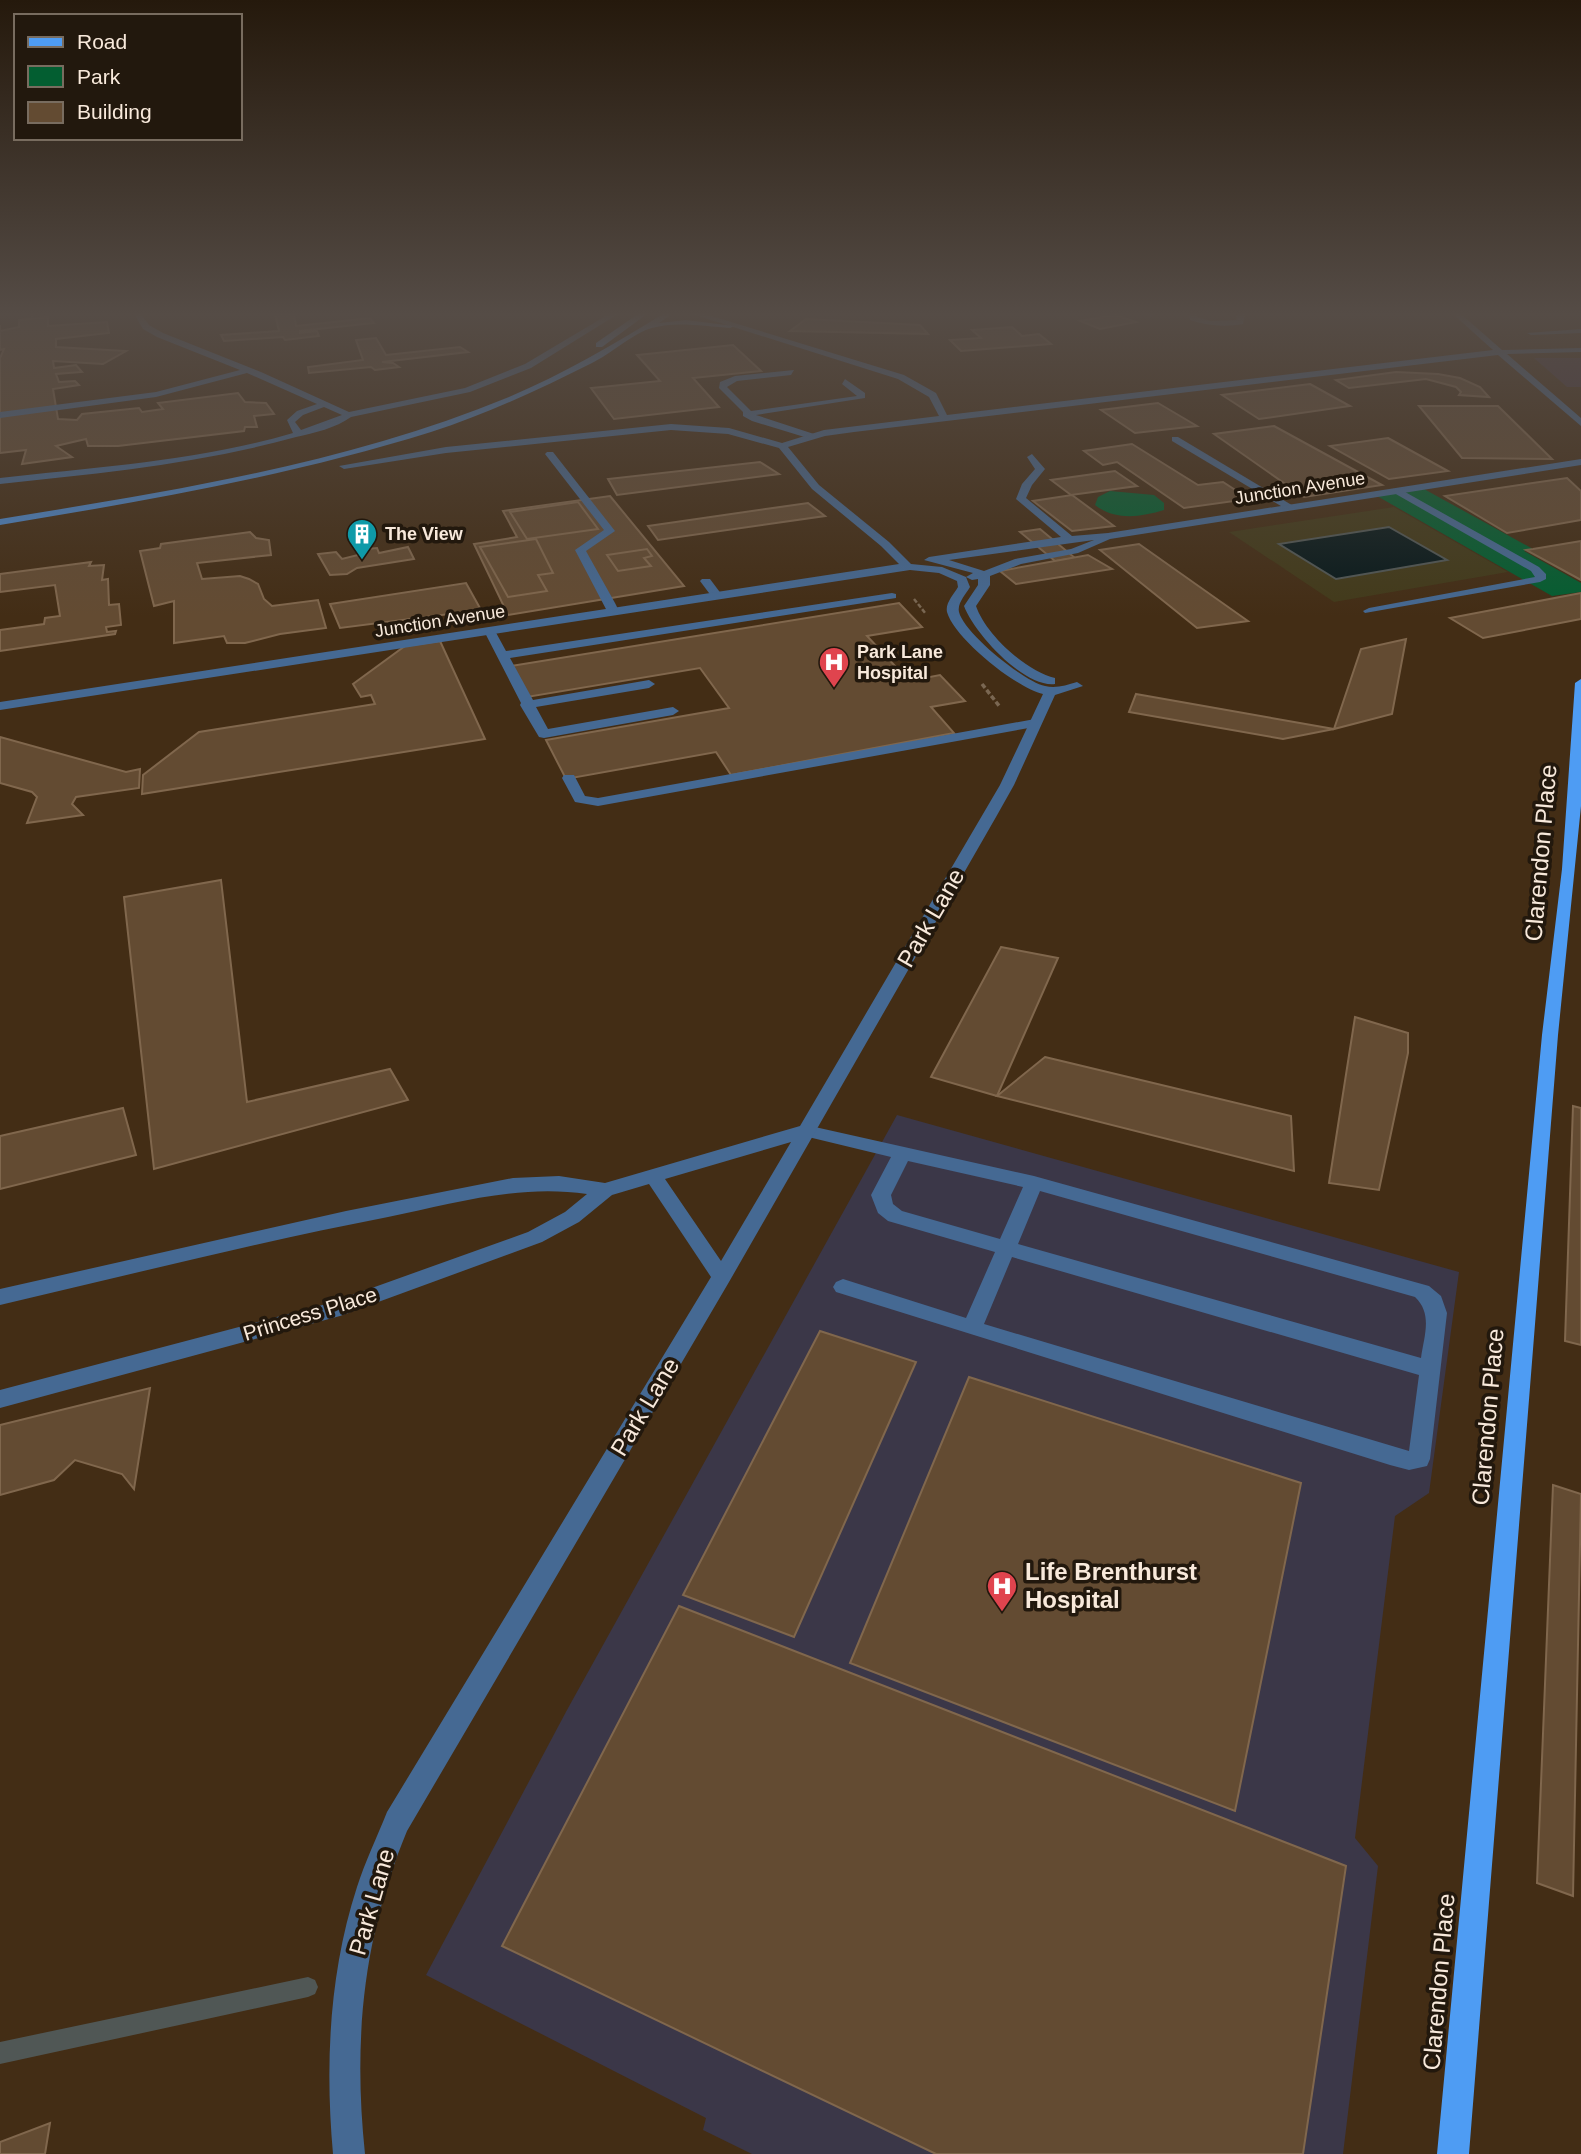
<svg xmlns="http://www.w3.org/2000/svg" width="1581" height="2154" viewBox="0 0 1581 2154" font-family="Helvetica,sans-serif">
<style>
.industrial{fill:#443440}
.medical{fill:#3b3748}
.green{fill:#035e31}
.sand{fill:#423a1a}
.water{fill:#08191b;stroke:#505755;stroke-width:2}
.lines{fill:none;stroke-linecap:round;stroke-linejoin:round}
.stream{fill:#505755;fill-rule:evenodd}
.building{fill:#634b32;stroke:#80674d;stroke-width:2}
.path-far2{stroke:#7a6752;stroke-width:2;stroke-dasharray:3.5 2;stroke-linecap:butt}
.path-far1{stroke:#7a6752;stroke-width:2.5;stroke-dasharray:4.5 2;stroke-linecap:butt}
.path{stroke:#7a6752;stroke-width:3.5;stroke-dasharray:5 2.5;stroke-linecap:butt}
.service{fill:#456993;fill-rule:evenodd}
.minor{fill:#456993;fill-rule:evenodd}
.secondary{fill:#4b86c9;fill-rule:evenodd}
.primary{fill:#4e9cf3;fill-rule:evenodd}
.labels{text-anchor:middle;stroke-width:7;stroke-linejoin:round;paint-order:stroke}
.far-street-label{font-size:18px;fill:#f8e9db;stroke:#22180d}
.far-poi-label{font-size:18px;font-weight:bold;fill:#f8e9db;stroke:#22180d;text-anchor:start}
.street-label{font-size:21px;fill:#f8e9db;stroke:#22180d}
.near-street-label{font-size:24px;fill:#f8e9db;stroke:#22180d}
.near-poi-label{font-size:24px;font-weight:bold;fill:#f8e9db;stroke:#22180d;text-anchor:start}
</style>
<rect width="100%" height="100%" fill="#432d15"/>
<polygon class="industrial" points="1534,358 1581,358 1581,387 1567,387"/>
<polygon class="medical" points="897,1115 1459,1272 1429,1493 1395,1516 1355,1838 1378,1866 1343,2154 752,2154 703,2130 706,2118 426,1975 567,1710"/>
<g class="green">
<polygon points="1424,489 1533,549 1524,551 1581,583 1581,592 1552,596 1377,496"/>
<path d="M1110 491 1154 495 1164 503V510C1141 517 1115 521 1095 505L1098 497Z"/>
</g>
<polygon class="sand" points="1394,507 1508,572 1334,602 1229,532"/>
<polygon class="water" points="1389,527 1447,560 1336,579 1279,544"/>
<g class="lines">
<polygon class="stream" points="308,1977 315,1980 318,1987 315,1994 308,1997 0,2064 0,2042"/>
</g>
<g class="building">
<polygon points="275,314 294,314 296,326 370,318 374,323 300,331 300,333 317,331 319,336 285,340 283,337 224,341 221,335 279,331"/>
<polygon points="1115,315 1136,322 1100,329 1080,321"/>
<polygon points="48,317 48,326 107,322 109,333 56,339 56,347 126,351 103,364 53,361 54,368 76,365 82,372 56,374 59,382 75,381 79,385 53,389 58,419 77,420 82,414 139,408 142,412 163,409 158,403 238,393 245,402 266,403 274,414 254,416 257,427 245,427 244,431 118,446 88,446 86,439 56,446 72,457 22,464 26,450 0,453 0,358 4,349 0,350 0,325 0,331 19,327 19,320"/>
<polygon points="806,319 920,325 928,334 790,331"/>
<polygon points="1012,327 1022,336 1039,334 1051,344 961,351 950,340 981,338 972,330"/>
<polygon points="376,338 386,355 460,347 468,352 382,362 393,363 399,367 375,370 371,367 309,373 308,367 363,360 356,340"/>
<polygon points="733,345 761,371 693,378 719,407 614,419 591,388 660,381 637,355"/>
<polygon points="1396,372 1438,374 1460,378 1480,387 1489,397 1459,395 1461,392 1456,387 1426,379 1349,388 1336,380"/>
<polygon points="1310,384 1350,406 1259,419 1222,395"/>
<polygon points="1158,403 1197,426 1135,433 1101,410"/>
<polygon points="1419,406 1498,406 1552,459 1462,458"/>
<polygon points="1274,426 1382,485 1304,497 1214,434"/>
<polygon points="1388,438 1448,471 1389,479 1330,446"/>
<polygon points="1132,444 1198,485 1223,482 1249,499 1184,508 1117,462 1103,465 1084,451"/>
<polygon points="760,462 779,474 617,495 608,479"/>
<polygon points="1115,471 1137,486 1071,495 1051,480"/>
<polygon points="1567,478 1581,491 1581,520 1507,533 1445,496"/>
<polygon points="1072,495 1114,526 1072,531 1033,501"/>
<polygon points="610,496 684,586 508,615 474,544 517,537 503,511"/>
<polygon points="578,502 598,529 527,539 510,512"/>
<polygon points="808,503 825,516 658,540 648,526"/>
<polygon points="1040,529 1075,558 1055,561 1020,532"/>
<polygon points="250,532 256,538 269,540 271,555 197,563 202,579 240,576 249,579 258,584 264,599 272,606 318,600 326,628 280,634 245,643 227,643 224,636 174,643 174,601 154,606 140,551 160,548 161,544"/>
<polygon points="536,539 553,573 538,575 547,591 508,597 480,547"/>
<polygon points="1581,541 1581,580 1526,550 1533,549"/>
<polygon points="1139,544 1248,621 1197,628 1100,550"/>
<polygon points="408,547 414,559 357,568 347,574 330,575 318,554 336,552 342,559 358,555 357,550 377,548 379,553"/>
<polygon points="647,549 652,556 644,558 651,566 618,571 607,555"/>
<polygon points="1088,555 1112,569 1016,584 1000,571"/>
<polygon points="91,562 89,566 104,565 102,580 108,579 109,605 119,604 121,625 106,627 107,632 116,631 115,634 0,651 0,630 44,624 45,618 60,616 55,585 0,592 0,574"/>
<polygon points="466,583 481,610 340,628 330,604"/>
<polygon points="1581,593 1581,619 1483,638 1450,618"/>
<polygon points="899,603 922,627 867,636 909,681 940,675 965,701 931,707 954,733 731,775 716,752 566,779 546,740 729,708 700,668 527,697 511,666"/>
<polygon points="1406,639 1392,714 1334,729 1361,649"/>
<polygon points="440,641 485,739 142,794 143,775 199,732 375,704 371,695 361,697 353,684 405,646"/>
<polygon points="1136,694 1334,729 1283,739 1129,712"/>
<polygon points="0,737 126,772 140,769 139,788 76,797 72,804 83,815 27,823 37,797 32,792 0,783"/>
<polygon points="221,880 247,1102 390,1069 408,1100 154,1169 124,897"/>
<polygon points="1001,947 1058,958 997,1096 931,1077"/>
<polygon points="1355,1017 1408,1033 1408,1053 1379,1190 1329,1183"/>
<polygon points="1045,1057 1291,1116 1294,1171 997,1096"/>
<polygon points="1573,1106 1581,1108 1581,1345 1565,1341"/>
<polygon points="123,1108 136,1155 0,1189 0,1136"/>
<polygon points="820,1331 916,1362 794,1637 683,1595"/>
<polygon points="969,1377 1301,1483 1235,1811 850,1663"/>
<polygon points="150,1388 134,1489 122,1474 75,1460 54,1480 0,1495 0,1425"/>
<polygon points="1553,1485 1581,1494 1573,1896 1537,1883"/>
<polygon points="679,1606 1346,1866 1303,2154 936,2154 502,1946"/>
<polygon points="50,2123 45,2154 0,2154 0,2142"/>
</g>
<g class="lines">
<polyline class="path-far2" points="32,314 32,318"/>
<polyline class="path-far1" points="914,599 926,614"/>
<polyline class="path" points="982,684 1000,707"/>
<g class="service">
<path d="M134 314H141L149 325 163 333 261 372 349 412 465 388 525 364 609 314H618L531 368 470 392 351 417C336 428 314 433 296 437 199 464 100 473 0 484V478C98 467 198 461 293 433L287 420 297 411 317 404 247 373 156 397 0 418V412L156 392 240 370 157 337 143 329ZM324 407 342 415 301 430 295 422 303 415Z"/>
<polygon points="1148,314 1155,314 1151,317"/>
<path d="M1189 314H1197V317L1210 321 1236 320 1237 314H1245L1243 324C1225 327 1207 326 1190 320Z"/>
<polygon points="794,370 791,375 737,381 727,387 751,411 857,396 842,384 845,379 865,393 865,398 756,415 814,434 814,438 811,439 752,421 743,416 743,412 719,388 720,382 735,376"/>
<polygon points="1172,437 1178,437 1295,507 1286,509 1172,441"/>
<polygon points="547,452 553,452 615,531 586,551 615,603 619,611 617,613 607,611 575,550 604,530 545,454"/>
<polygon points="1398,488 1539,567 1546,574 1546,579 1540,582 1365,613 1363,611 1369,608 1535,577 1531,571 1394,493 1393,491"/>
<polygon points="702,579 710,579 722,595 720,597 712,597 700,581"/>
<polygon points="892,593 896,594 896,598 510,658 533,700 649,680 655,684 649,688 536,707 548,729 673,707 679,711 673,715 544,738 539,737 520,705 521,703 484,631 494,629 506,651"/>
<polygon points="1035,719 1041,723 1040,726 598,806 575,802 562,778 564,775 574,775 585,796 598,798"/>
<path d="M806 1125 1034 1176 1429 1286 1441 1296 1447 1313 1430 1459 1427 1466 1409 1470 1390 1465 836 1292 833 1287 836 1282 843 1279 966 1318 995 1252 888 1221 878 1213 871 1195 891 1157 800 1135 797 1131 800 1127ZM908 1161 1023 1187 1000 1239 902 1211 893 1204 891 1195ZM1040 1191 1415 1297C1433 1314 1424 1336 1421 1358L1018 1244ZM1012 1257 1419 1375 1409 1451 984 1324Z"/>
</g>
<g class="minor">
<path d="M692 314H705L904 375 936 393 947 415 1493 350 1453 314H1461L1502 350 1581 348V352L1507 354 1581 418V426L1498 355 854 432 825 436 788 447 819 485 889 542 911 564 942 567 966 577 970 587C966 594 957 603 959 612 964 633 1023 681 1045 686 1056 689 1066 685 1077 682L1083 686 1055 695 1014 785 996 817 729 1282 407 1831C363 1937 353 2040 365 2154H333C325 2065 329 1973 357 1887 365 1862 377 1837 387 1812L711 1277 649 1184 612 1195 579 1222 542 1242 340 1316 0 1408V1390L330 1303 528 1232 565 1212 587 1194C520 1184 454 1203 388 1217 258 1242 129 1275 0 1305V1289L346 1211 513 1178 559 1176 605 1183 800 1126 1000 785 1043 694C1016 688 954 638 947 612 945 603 954 594 958 587L957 581 939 573 910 570 0 710V702L899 564 881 546 812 489 779 448 728 434 671 430 446 453 344 469 339 466 446 447 671 424 729 428 782 443 824 430 939 416 929 397 898 379ZM791 1142 721 1261 665 1179Z"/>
<polygon points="1581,329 1581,333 1531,335 1527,333"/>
<path d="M1032 454 1045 469 1032 485 1026 498 1072 536 1108 533 1581 459V465L1110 539 1078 553 1021 564 990 576V585L976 606C986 635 1026 671 1055 678V684C1024 688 974 633 964 606L978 585V579L972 580 966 577 973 573 924 560 929 557 1061 537 1016 499 1022 484 1035 469 1027 457ZM1094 540 1071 549 1015 559 984 571 949 560Z"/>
</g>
<g class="secondary">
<polygon points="638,314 647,314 602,347 596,347 596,343"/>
<path d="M663 314H672L659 323 686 320 734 326 730 328C705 326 674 321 652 328 635 332 609 355 592 363 540 389 487 414 431 432 290 476 145 501 0 525V519C172 491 346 464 509 397 563 374 613 345 663 314Z"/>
</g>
<polygon class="primary" points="1581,679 1581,806 1558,1035 1469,2154 1437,2154 1542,1035 1562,869 1575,683"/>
</g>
<linearGradient id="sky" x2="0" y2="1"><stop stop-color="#25190c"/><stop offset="0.51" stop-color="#554c46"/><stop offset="1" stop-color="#554c46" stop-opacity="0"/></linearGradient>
<rect width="1581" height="616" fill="url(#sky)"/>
<defs>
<g id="building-pin" transform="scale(1.575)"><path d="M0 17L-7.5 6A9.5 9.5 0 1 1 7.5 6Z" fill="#0f9aa8" stroke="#22180d"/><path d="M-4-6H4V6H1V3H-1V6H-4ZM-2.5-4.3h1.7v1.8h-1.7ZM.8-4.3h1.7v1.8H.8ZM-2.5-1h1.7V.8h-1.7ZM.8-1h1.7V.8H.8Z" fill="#fff"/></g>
<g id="hospital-pin" transform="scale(1.575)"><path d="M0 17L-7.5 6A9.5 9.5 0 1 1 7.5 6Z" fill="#e0444e" stroke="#22180d"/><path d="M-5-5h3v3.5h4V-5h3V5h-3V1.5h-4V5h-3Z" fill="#fff"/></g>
</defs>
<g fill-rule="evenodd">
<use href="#building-pin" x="362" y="534"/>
<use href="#hospital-pin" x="834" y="662"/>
<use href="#hospital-pin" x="1002" y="1586"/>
</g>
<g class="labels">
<g class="far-street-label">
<text transform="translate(1300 488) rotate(-9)" y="6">Junction Avenue</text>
<text transform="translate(440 621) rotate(-9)" y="6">Junction Avenue</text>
</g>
<g class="far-poi-label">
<text x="385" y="540">The View</text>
<text x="857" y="658">Park Lane<tspan x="857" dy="21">Hospital</tspan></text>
</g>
<g class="street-label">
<text transform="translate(310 1314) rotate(-17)" y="7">Princess Place</text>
</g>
<g class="near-street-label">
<text transform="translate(1541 853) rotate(-85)" y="8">Clarendon Place</text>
<text transform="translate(931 918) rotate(-60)" y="8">Park Lane</text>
<text transform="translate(645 1407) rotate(-59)" y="8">Park Lane</text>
<text transform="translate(1488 1417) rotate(-85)" y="8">Clarendon Place</text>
<text transform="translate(372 1902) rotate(-74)" y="8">Park Lane</text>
<text transform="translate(1439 1982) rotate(-85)" y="8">Clarendon Place</text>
</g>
<g class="near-poi-label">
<text x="1025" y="1580">Life Brenthurst<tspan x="1025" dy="28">Hospital</tspan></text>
</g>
</g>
<rect x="14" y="14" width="228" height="126" fill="#22180d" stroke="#786c5f" stroke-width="2"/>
<rect x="28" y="37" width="35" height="10" fill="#4e9cf3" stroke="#786c5f" stroke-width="2"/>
<text x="77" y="49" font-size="21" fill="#f8e9db">Road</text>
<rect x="28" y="66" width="35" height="21" fill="#035e31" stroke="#786c5f" stroke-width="2"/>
<text x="77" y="84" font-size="21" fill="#f8e9db">Park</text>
<rect x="28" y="102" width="35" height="21" fill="#634b32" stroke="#786c5f" stroke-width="2"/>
<text x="77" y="119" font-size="21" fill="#f8e9db">Building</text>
</svg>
